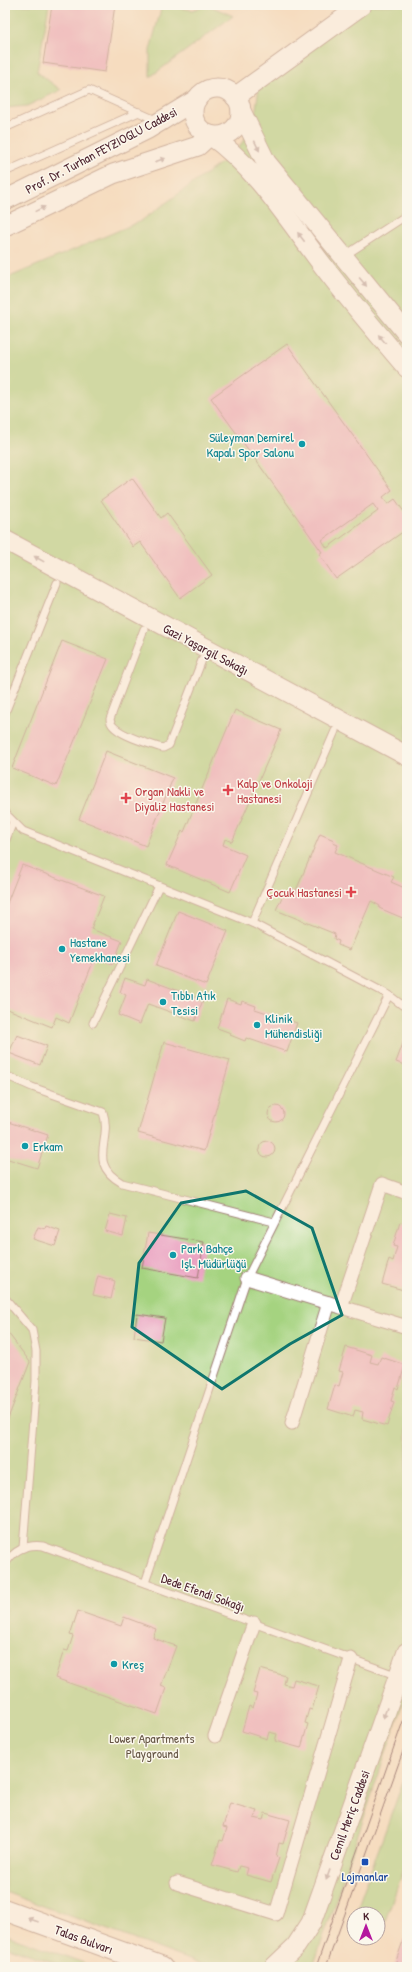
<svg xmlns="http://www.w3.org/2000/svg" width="412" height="1972" viewBox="0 0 412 1972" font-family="'Patrick Hand',sans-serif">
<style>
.green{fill:#a5d380;stroke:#787956}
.building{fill:#e99dbf;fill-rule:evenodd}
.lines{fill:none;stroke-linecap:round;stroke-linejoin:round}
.lane-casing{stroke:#a07e75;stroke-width:9}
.street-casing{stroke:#a07e75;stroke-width:15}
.secondary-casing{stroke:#a07e75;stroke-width:21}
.primary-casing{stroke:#a07e75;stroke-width:23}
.lane{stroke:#fff;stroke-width:7}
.street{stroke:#fff;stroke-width:13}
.secondary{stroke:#fff;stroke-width:19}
.primary{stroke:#fff;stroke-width:21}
.tram{stroke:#4a1f2b;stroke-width:1}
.oneway{fill:#ae9aa0}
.marked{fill:none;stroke:#0f766e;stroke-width:3;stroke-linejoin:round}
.culture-dot{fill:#0f9aa8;stroke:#fbf7ec;stroke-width:1.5}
.health-dot{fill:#e0444e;stroke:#fbf7ec;stroke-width:1.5}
.transit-dot{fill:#1a4fb4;stroke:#fbf7ec;stroke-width:1.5}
.labels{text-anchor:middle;stroke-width:3;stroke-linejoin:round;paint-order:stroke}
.street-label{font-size:13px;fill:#4a1f2b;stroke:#fbf7ec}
.culture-label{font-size:13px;fill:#0d838f;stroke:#fbf7ec;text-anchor:start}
.health-label{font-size:13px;fill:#be3a42;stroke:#fbf7ec;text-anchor:start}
.park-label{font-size:13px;fill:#655544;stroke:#fbf7ec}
.transit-label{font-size:13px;fill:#164399;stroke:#fbf7ec}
</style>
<rect width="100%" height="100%" fill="#fbf7ec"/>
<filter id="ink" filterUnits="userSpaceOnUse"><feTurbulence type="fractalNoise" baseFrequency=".025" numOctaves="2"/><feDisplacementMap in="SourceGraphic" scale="8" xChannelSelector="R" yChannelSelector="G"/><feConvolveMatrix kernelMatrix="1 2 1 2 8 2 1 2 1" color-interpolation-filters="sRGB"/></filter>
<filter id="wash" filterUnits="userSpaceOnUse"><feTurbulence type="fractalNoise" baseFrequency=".012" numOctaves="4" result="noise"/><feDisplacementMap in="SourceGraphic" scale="16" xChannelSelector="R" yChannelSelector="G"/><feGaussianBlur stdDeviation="0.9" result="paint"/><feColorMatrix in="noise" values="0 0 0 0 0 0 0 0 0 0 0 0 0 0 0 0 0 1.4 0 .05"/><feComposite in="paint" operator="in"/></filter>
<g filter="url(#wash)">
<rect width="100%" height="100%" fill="#f5dcbf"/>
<g class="green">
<polygon points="5,5 49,5 37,72 61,90 27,106 5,108"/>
<polygon points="162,5 192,10 208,5 233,16 150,77 150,50"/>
<polygon points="362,5 407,5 407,1691 313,1967 209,1967 5,1892 5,279 141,221 236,152 254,124 260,79"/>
<polygon points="407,1771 407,1861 383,1926 378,1923 378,1914 355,1914"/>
<polygon points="5,1934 95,1967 67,1967 5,1946"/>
</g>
<g id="blocks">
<g class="building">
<polygon points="52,5 115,5 105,72 43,63"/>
<path d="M287 344 392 490 383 497 388 504 395 499 407 516V529L336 579 319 554 322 552 211 398ZM373 504 378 511 327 548 322 540Z"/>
<polygon points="132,478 161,518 167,513 212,575 180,598 140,542 133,547 101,500"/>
<polygon points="62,641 108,659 56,786 12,768"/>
<polygon points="235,710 281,730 232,842 225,839 223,845 246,855 230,892 167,865 182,831 184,832"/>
<polygon points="106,751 173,778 146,846 79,819"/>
<polygon points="320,834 334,840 333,843 338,845 335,852 394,877 391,882 407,889 407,924 403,923 405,919 379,908 380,906 371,901 350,950 338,945 339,941 334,939 335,934 276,910 283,895 287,896 289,891 295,893"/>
<polygon points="22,865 104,896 91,929 122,941 113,964 95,957 69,1023 56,1017 52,1027 5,1008 5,908"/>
<polygon points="178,911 228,931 206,985 156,966"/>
<polygon points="125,978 145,985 147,979 203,1000 195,1021 148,1004 140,1024 118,1015 126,995 120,992"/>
<polygon points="227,999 241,1004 242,1001 256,1006 255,1009 297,1023 287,1052 246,1038 245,1041 230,1035 231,1033 217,1028"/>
<polygon points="407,1033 407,1066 396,1062"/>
<polygon points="17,1035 47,1046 40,1065 9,1053"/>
<polygon points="164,1042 230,1060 204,1151 138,1133"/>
<circle cx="276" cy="1114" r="8"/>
<polygon points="5,1121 48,1135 37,1168 5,1158"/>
<circle cx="267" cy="1149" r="8"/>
<polygon points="110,1214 127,1218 123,1236 105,1231"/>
<polygon points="400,1222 407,1224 407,1291 382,1284 389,1259 393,1261 397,1247 393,1246"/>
<polygon points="46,1226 60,1231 55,1246 33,1239 38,1227 45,1229"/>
<polygon points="148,1233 204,1242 198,1278 142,1268"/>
<polygon points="98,1276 115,1281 111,1299 93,1295"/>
<polygon points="137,1314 165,1318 161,1341 134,1337"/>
<polygon points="5,1329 30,1362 5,1426"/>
<polygon points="346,1347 372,1355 370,1362 378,1364 381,1357 405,1365 398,1389 395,1387 391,1401 394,1402 387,1426 362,1419 363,1412 355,1410 353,1417 328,1409 335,1385 339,1386 343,1372 339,1371"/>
<polygon points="78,1611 121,1626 124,1617 156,1629 153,1638 176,1646 161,1686 166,1688 157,1714 55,1678 64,1650 68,1651 73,1636 70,1635"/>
<polygon points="260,1669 286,1676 284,1684 292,1686 294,1679 319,1686 312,1710 309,1709 305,1723 308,1724 301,1748 275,1741 277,1734 269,1732 267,1739 242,1731 249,1706 253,1708 257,1694 253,1693"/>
<polygon points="230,1803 257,1811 254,1818 263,1820 265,1813 290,1820 283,1844 279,1843 276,1857 279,1858 271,1882 246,1875 248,1868 239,1866 237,1872 212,1865 220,1840 223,1841 227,1828 223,1827"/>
<polygon points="404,1938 407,1939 407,1967 394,1967"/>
</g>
</g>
</g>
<g filter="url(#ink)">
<use href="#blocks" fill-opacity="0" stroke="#a07e75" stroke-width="1"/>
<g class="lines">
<g class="lane-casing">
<g id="lane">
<polyline points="5,128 89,90 158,121"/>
<polyline points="5,172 139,112"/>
<polyline points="344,256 407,215"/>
<path d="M144 629 110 719C110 733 147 743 159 747L163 748 169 745 202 660"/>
<polyline points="5,713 57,583"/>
<polyline points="5,813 23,831 252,923 389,995 402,1005 407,1007"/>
<polyline points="5,842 13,822"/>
<polyline points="252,923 335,731"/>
<polyline points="93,1023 159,886"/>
<path d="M5 1075 32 1087 103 1112C113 1141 86 1163 122 1183L274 1222"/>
<polyline points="5,1298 32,1330 36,1351 36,1381 23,1548"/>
<path d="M5 1565C13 1550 27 1544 43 1546L398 1676"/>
<polyline points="145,1583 247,1278 389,995"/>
</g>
</g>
<g class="street-casing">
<g id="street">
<polyline points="247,1278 407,1327"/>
<polyline points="341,1307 382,1184 407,1193"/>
<polyline points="292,1423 329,1303"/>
<polyline points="215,1736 254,1623"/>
<polyline points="177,1883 276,1914 351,1659"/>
</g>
</g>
<g class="secondary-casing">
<g id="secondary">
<circle cx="217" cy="112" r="24"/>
<polyline points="235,97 362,5"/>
<polyline points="241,111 266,162 407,334"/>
<polyline points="5,200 148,129 197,99"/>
<path d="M5 226 113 174 198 146 210 135C256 168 287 218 321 263 348 299 378 334 407 368"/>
<polyline points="5,540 407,756"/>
<polyline points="274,1967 296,1946 311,1923 407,1652"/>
</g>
</g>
<g class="primary-casing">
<polyline id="primary" points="5,1910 162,1967"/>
</g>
<use href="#lane" class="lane"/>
<use href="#street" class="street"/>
<use href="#secondary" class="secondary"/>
<use href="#primary" class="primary"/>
<g class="tram">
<polyline points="316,1967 407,1710"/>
<polyline points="326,1967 407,1740"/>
</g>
</g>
<defs><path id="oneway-solid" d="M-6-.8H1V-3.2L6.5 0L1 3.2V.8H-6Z"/></defs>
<g class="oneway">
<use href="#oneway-solid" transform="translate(257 146) rotate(64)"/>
<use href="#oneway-solid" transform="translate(160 160) rotate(-19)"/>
<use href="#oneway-solid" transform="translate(40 209) rotate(-26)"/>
<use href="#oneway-solid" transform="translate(301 237) rotate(-127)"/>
<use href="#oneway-solid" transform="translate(363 282) rotate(50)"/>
<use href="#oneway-solid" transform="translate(382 339) rotate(-130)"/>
<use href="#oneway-solid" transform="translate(39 559) rotate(-151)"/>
<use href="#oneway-solid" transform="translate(385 1713) rotate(110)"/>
<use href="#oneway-solid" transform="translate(328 1875) rotate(110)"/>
<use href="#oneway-solid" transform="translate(33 1920) rotate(-160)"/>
</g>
</g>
<path d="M0 0H412V1972H0ZM246 1191 312 1228 342 1315 290 1344 222 1389 132 1327 139 1263 181 1203Z" fill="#f5dcbf" fill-opacity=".55" fill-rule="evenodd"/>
<path class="marked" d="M246 1191 312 1228 342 1315 290 1344 222 1389 132 1327 139 1263 181 1203Z"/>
<g class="culture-dot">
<circle cx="302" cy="444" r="4"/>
<circle cx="62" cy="949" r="4"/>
<circle cx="163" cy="1002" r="4"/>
<circle cx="257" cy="1025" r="4"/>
<circle cx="25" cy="1146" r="4"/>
<circle cx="173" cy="1255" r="4"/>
<circle cx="114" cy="1664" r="4"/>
</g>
<g class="health-dot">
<path d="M226 784h4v4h4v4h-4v4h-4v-4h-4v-4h4z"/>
<path d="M124 792h4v4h4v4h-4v4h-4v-4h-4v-4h4z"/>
<path d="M349 886h4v4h4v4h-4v4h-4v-4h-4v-4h4z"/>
</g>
<rect class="transit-dot" x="361" y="1858" width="8" height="8" rx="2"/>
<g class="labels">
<g class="street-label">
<text transform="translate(101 150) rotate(-28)" y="5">Prof. Dr. Turhan FEYZIOGLU Caddesi</text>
<text transform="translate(206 649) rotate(28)" y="5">Gazi Yaşargil Sokağı</text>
<text transform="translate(203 1592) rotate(20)" y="5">Dede Efendi Sokağı</text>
<text transform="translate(349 1815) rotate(-70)" y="5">Cemil Meriç Caddesi</text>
<text transform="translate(84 1939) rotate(20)" y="5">Talas Bulvarı</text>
</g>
<g class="culture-label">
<text x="294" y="442" text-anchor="end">Süleyman Demirel<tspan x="294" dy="15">Kapalı Spor Salonu</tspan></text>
<text x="70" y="947">Hastane<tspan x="70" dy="15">Yemekhanesi</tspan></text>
<text x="171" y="1000">Tıbbı Atık<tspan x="171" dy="15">Tesisi</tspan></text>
<text x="265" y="1023">Klinik<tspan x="265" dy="15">Mühendisliği</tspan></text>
<text x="33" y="1151">Erkam</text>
<text x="181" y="1253">Park Bahçe<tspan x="181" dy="15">Işl. Müdürlüğü</tspan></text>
<text x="122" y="1669">Kreş</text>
</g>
<g class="health-label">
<text x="237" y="788">Kalp ve Onkoloji<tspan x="237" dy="15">Hastanesi</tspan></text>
<text x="135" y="796">Organ Nakli ve<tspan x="135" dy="15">Diyaliz Hastanesi</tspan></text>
<text x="342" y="897" text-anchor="end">Çocuk Hastanesi</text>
</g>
<g class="park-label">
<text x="152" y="1743">Lower Apartments<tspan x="152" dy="15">Playground</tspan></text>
</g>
<g class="transit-label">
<text x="365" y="1881">Lojmanlar</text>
</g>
</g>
<rect width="412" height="1972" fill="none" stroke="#fbf7ec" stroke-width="20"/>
<g transform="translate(366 1926)"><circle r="19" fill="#fbf7ec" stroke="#b4a19f"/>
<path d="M0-3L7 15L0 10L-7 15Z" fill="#b5179e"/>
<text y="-6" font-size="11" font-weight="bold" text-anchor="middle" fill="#4a1f2b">K</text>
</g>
</svg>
